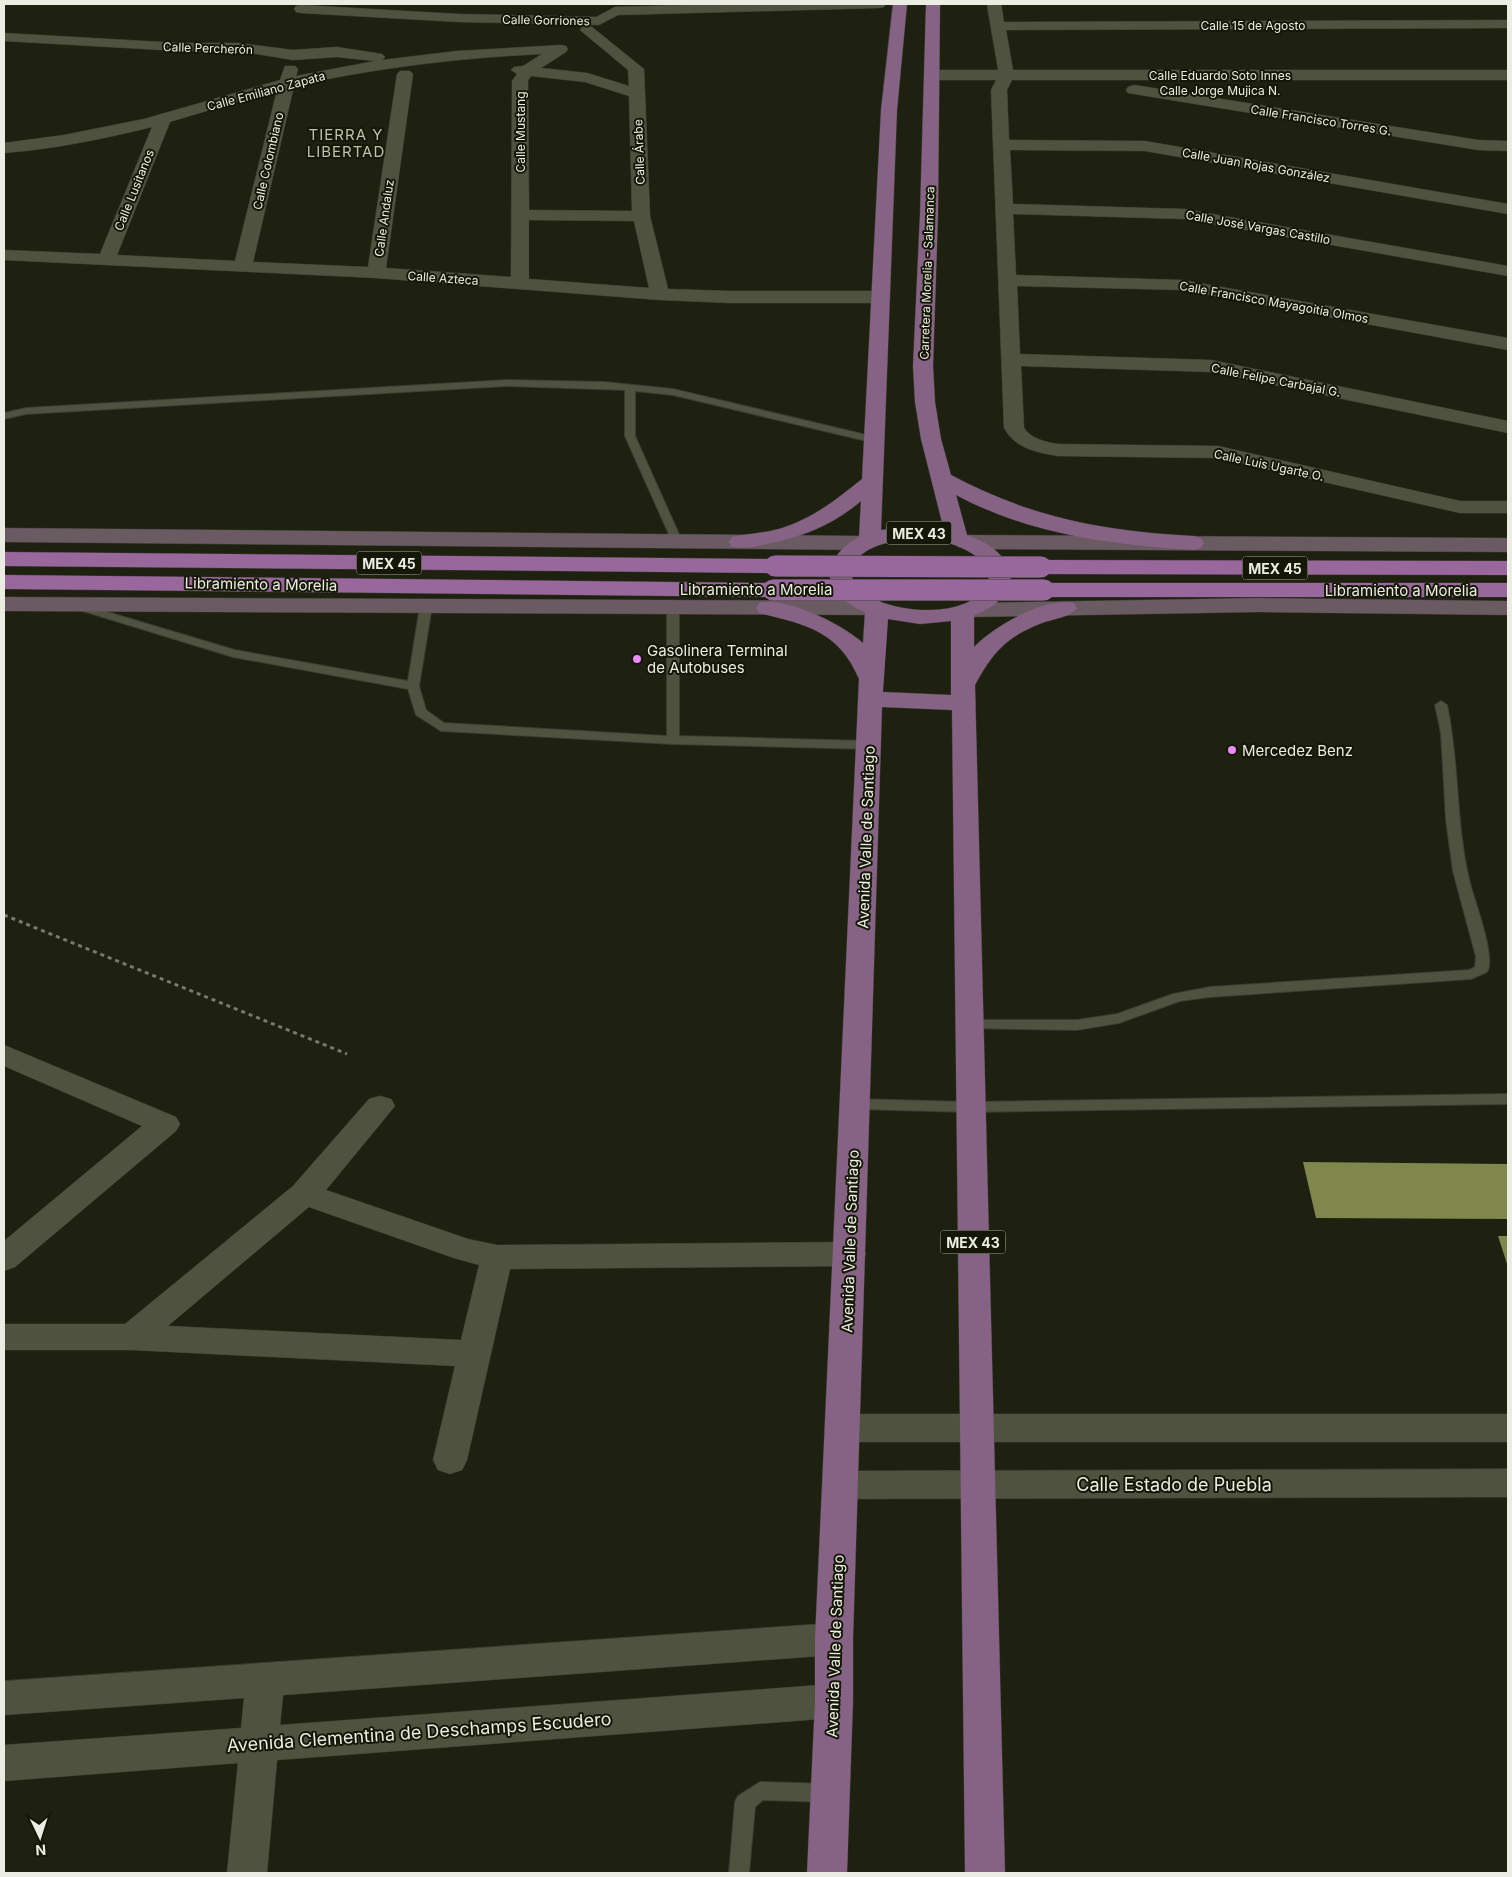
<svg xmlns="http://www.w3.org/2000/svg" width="1512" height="1877" viewBox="0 0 1512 1877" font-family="Inter,sans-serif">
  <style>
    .building { fill: #7f874d }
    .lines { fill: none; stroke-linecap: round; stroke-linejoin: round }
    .service-casing { stroke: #3a3c32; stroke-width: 2 }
    .minor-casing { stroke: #3a3c32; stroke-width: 1 }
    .tertiary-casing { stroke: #3a3c32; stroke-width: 1 }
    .secondary-casing { stroke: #3a3c32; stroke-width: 1 }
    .primary-casing { stroke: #3a3c32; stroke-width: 1 }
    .trunk-casing { stroke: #3a3c32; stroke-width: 1 }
    .path { stroke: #787a6c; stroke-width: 3; stroke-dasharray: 4 4; stroke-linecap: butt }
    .service { fill: #4f523f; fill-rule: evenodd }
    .minor { fill: #4f523f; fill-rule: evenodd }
    .tertiary { fill: #4f523f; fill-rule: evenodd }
    .secondary { fill: #6a5a62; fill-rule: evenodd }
    .primary { fill: #866285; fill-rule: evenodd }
    .trunk { fill: #98679c; fill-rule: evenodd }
    .trunk-bridge-casing { stroke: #3a3c32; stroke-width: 22; stroke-linecap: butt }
    .trunk-bridge { stroke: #98679c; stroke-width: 21 }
    .poi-dot { fill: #ec8cfb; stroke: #151707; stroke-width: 2 }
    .labels { text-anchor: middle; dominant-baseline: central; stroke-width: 4; stroke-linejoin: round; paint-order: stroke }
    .far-street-label { font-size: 12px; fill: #ebede2; stroke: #151707 }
    .shield { fill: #151707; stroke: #abada0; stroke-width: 1 }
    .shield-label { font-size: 14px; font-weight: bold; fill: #ebede2 }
    .far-quarter-label { font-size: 15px; letter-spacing: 1px; fill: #bdc1ac; stroke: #151707 }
    .street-label { font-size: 15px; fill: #ebede2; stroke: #151707 }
    .poi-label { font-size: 15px; fill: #ebede2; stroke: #151707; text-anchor: start }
    .near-street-label { font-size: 18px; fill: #ebede2; stroke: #151707 }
  </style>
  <rect width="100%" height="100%" fill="#1e2010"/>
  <g class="building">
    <polygon points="1303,1162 1508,1164 1508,1219 1316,1218"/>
    <polygon points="1498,1236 1508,1236 1508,1267"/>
  </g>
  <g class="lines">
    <defs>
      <g id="service">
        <polygon points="507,380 604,382 673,389 875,437 880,440 875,443 673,395 635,391 635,436 682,541 677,544 672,541 625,436 625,390 507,386 26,414 4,419 4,413 26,408"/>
        <polygon points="77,603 235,650 408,681 420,606 426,603 432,606 419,686 426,710 444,723 667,736 667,608 673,605 679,608 679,736 869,741 875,745 869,749 673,744 441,731 416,715 408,689 233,657 73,608 71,606"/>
        <path d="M1441 701 1447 705C1460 765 1455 827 1471 887 1476 905 1496 958 1487 972L1471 979 1210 997 1180 1001 1119 1023 1077 1030 964 1028 962 1025 964 1022 969 1020H1077L1117 1014 1173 994 1210 987 1469 970 1475 967 1476 957 1453 871 1446 820 1441 733 1435 705Z"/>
        <polygon points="1508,1094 1508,1104 970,1112 855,1109 850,1108 848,1104 850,1100 855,1099 970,1102"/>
        <polygon points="760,1782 830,1784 837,1787 840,1793 837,1799 830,1802 763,1800 755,1807 749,1873 729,1873 735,1802 738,1796"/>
      </g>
      <g id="minor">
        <polygon points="725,4 886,4 884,7 879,8 618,15 599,25 459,22 301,13 296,12 294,9 296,6 301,5 459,14 596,17 615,7"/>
        <path d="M987 4H1001L1004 22 1508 20V28L1006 30 1013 70H1508V80H1012L1007 90 1009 140 1145 141 1508 204V214L1145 151 1010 150 1013 204 1184 209 1508 266V276L1184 219 1013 214 1016 275 1182 280 1508 338V350L1182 290 1017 286 1020 354 1211 360 1508 421V433L1211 372 1021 366 1024 428C1031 439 1046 442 1058 444L1218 446 1460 501H1508V513H1460L1218 458 1058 456C1036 452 1016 449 1004 428L991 90 996 80H932L927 78 924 75 927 72 932 70H998Z"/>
        <path d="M587 26 592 27 644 69 650 216 668 289 731 291H881L888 293 890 297 888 301 881 303H731L660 300 376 278 4 260V250L100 254 152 127C103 139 54 149 4 153V143L64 135 144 119 280 80 285 66H295L298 69 296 76 375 61 337 57 293 60 238 51H179L4 41V33L179 43H238L293 50 337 47 382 54 385 57 382 60 457 51 561 45 566 46 568 49 566 52 541 68 587 73 629 86 628 70 580 30 582 27ZM542 54 523 66 514 67 511 70 517 74 512 81 511 277 386 268 413 74 410 71H400L397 74 368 267 253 262 294 86C376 68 458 58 542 54ZM531 76 585 82 629 96 632 211 529 210 528 81ZM277 90 235 261 117 255 170 122ZM529 220 634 221 649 288 529 279Z"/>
        <polygon points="1134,85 1478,140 1508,141 1508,151 1478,150 1128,93 1126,90 1128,87"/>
        <polygon points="4,1045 176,1117 180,1124 176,1131 15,1267 4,1271 4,1241 142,1126 4,1066"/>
        <path d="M380 1096 391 1099 395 1106 326 1190 468 1239 497 1245 850 1242 861 1246 866 1254 861 1262 850 1266 510 1269 467 1460 462 1470 450 1474 438 1470 433 1460 455 1366 132 1350H4V1324H125L293 1186 369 1099ZM309 1207 454 1258 479 1265 461 1340 168 1326Z"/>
        <polygon points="834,1623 847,1627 853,1639 847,1651 834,1655 283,1695 280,1725 834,1684 848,1689 853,1701 848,1713 834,1718 277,1760 267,1873 227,1873 238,1763 4,1781 4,1745 241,1728 244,1698 4,1715 4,1681"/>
      </g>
      <g id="tertiary">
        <polygon points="843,1414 1508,1414 1508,1442 843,1442 831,1438 826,1428 831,1418"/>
        <polygon points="1508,1469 1508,1497 841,1499 829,1495 823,1485 829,1475 841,1471"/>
      </g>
      <g id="secondary">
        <polygon points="4,528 864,536 872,538 875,543 872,548 864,550 4,542"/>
        <polygon points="966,535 1508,538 1508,552 966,549 958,547 955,542 958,537"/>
        <polygon points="4,597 873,601 881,603 884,608 881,613 873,615 4,611"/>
        <polygon points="1259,598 1508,601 1508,615 1259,612 969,617 961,615 958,610 961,605 969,603"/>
      </g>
      <path id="primary" d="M893 4H907L897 110 881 530 918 526 944 530 921 439 915 402 913 366 920 214 926 4H940L938 214 933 366 935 402 941 439 951 475C1032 518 1102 531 1193 536L1201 538 1204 543 1201 548 1193 550C1112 545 1029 534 956 495L967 535C987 542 1007 554 1011 576 1009 596 991 610 974 615V647C993 627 1046 596 1074 603L1077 608C1071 617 1053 619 1042 623 1006 637 993 652 975 685L1005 1873H965L952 710 882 707 853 1639V1701L847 1873H807L815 1701V1639L859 679C839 631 805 624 759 613L756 608 759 603C786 596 842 624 863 643L865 612C844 605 835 590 827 571 835 556 843 545 859 537L861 501C833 525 802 537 767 544 755 547 744 549 732 547L729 542 732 537C748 534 763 533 779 529 812 519 836 500 862 479L881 110ZM918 540C928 540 938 541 948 543 968 548 1004 568 982 592 957 620 883 613 858 588 854 584 852 576 849 571 862 544 891 540 918 540ZM888 619 920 624 951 621V695L883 692Z"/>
      <g id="trunk">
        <polygon points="4,552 775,559 783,561 786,566 783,571 775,573 4,566"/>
        <polygon points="1041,560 1508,561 1508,575 1041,574 1033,572 1030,567 1033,562"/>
        <polygon points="4,575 773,583 781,585 784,590 781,595 773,597 4,589"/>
        <polygon points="1044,583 1508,583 1508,597 1044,597 1036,595 1033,590 1036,585"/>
      </g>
    </defs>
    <use href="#service" class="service-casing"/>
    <use href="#minor" class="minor-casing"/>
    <use href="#tertiary" class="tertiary-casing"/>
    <use href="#secondary" class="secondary-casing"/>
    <use href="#primary" class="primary-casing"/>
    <use href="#trunk" class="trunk-casing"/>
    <polyline class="path" points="4,915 347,1054"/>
    <use href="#service" class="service"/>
    <use href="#minor" class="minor"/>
    <use href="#tertiary" class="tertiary"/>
    <use href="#secondary" class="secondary"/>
    <use href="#primary" class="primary"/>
    <use href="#trunk" class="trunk"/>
    <defs>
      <g id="trunk-bridge">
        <polyline points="775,566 1041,567"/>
        <polyline points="773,590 1044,590"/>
      </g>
    </defs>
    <use href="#trunk-bridge" class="trunk-bridge-casing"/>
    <use href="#trunk-bridge" class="trunk-bridge"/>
  </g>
  <g class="poi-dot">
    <circle cx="637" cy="659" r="5"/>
    <circle cx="1232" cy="750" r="5"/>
  </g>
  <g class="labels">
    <g class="far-street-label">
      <text transform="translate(546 20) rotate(1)">Calle Gorriones</text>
      <text x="1253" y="25">Calle 15 de Agosto</text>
      <text transform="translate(208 48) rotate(2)">Calle Percherón</text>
      <text x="1220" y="75">Calle Eduardo Soto Innes</text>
      <text x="1220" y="90">Calle Jorge Mujica N.</text>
      <text transform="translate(266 91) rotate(-15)">Calle Emiliano Zapata</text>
      <text transform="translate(1321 120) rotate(9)">Calle Francisco Torres G.</text>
      <text transform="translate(520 132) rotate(-90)">Calle Mustang</text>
      <text transform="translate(639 152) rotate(-92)">Calle Árabe</text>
      <text transform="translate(268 161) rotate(-77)">Calle Colombiano</text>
      <text transform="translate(1256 165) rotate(10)">Calle Juan Rojas González</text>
      <text transform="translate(134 190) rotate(-68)">Calle Lusitanos</text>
      <text transform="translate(384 218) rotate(-82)">Calle Andaluz</text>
      <text transform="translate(1258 227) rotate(10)">Calle José Vargas Castillo</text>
      <text transform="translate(927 273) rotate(-88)">Carretera Morelia - Salamanca</text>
      <text transform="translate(443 278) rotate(4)">Calle Azteca</text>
      <text transform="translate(1274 302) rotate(10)">Calle Francisco Mayagoitia Olmos</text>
      <text transform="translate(1276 380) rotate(11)">Calle Felipe Carbajal G.</text>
      <text transform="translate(1269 465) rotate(12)">Calle Luis Ugarte O.</text>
    </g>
    <g class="shield">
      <rect x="886.5" y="521.5" width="65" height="23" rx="4"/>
      <rect x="356.5" y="551.5" width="65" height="23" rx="4"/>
      <rect x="1242.5" y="556.5" width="65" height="23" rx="4"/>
      <rect x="940.5" y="1230.5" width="65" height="23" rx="4"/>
    </g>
    <g class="shield-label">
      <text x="919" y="533">MEX 43</text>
      <text x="389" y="563">MEX 45</text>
      <text x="1275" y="568">MEX 45</text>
      <text x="973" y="1242">MEX 43</text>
    </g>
    <g class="far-quarter-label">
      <text x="346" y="134">TIERRA Y<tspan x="346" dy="17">LIBERTAD</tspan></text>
    </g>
    <g class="street-label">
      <text transform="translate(261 584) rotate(1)">Libramiento a Morelia</text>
      <text x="756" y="589">Libramiento a Morelia</text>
      <text x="1401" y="590">Libramiento a Morelia</text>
      <text transform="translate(866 837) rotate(-88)">Avenida Valle de Santiago</text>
      <text transform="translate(850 1241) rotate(-88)">Avenida Valle de Santiago</text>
      <text transform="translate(835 1646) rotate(-88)">Avenida Valle de Santiago</text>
    </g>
    <g class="poi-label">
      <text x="647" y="650">Gasolinera Terminal<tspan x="647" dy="17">de Autobuses</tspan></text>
      <text x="1242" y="750">Mercedez Benz</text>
    </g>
    <g class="near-street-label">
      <text x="1174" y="1484">Calle Estado de Puebla</text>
      <text transform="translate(419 1732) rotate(-4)">Avenida Clementina de Deschamps Escudero</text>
    </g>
  </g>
  <rect width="1512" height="1877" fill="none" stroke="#ebede2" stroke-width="10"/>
  <g transform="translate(40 1837) rotate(176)" stroke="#151707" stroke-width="4" paint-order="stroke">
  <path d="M0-4L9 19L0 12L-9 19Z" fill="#ebede2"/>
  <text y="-8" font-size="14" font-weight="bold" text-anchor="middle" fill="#ebede2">N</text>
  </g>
</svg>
